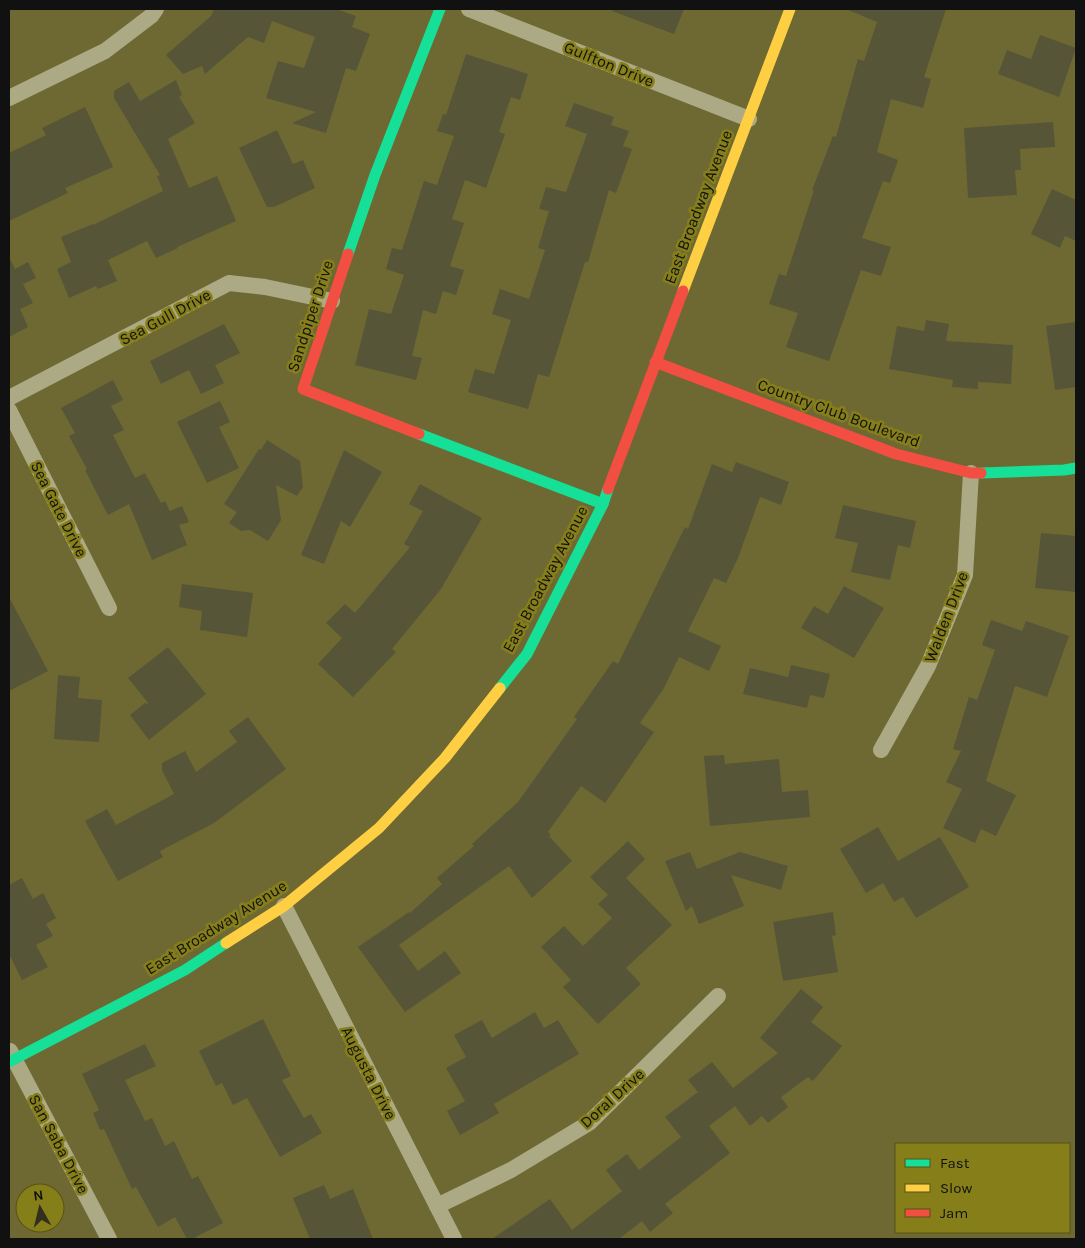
<svg xmlns="http://www.w3.org/2000/svg" width="1085" height="1248" viewBox="0 0 1085 1248" font-family="Karla,sans-serif">
  <style>
    .building { fill: #575537 }
    .lines { fill: none; stroke-linecap: round; stroke-linejoin: round }
    .street { stroke: #aca985; stroke-width: 16 }
    .fast { stroke: #16e098; stroke-width: 11 }
    .slow { stroke: #ffcf43; stroke-width: 11 }
    .jam { stroke: #f24e42; stroke-width: 11 }
    .labels { text-anchor: middle; dominant-baseline: central; stroke-width: 5; stroke-linejoin: round; paint-order: stroke }
    .street-label { font-size: 16px; fill: #111; stroke: #867f19 }
  </style>
  <rect width="100%" height="100%" fill="#6e6932"/>
  <g class="building">
    <polygon points="214,9 336,9 356,16 352,27 370,34 356,71 346,68 326,133 292,123 316,112 266,98 278,61 304,68 315,37 272,21 264,43 248,37 205,74 202,66 183,74 166,55 211,16"/>
    <polygon points="613,9 684,9 674,34 612,11"/>
    <polygon points="846,9 946,9 924,77 931,79 923,108 891,99 877,152 898,160 890,183 883,181 862,238 891,247 881,276 861,270 829,361 786,347 798,313 769,304 779,274 786,276 814,190 812,190 833,136 836,137 858,59 864,61 877,22"/>
    <polygon points="1040,35 1076,48 1059,97 998,74 1007,50 1031,59"/>
    <polygon points="466,54 528,74 520,100 511,97 499,132 505,134 486,188 465,180 452,219 464,223 450,266 464,270 456,295 443,291 436,314 423,310 412,356 422,358 416,380 355,365 369,309 391,314 404,275 386,269 392,248 402,250 424,181 437,185 454,136 437,131 443,114 446,115"/>
    <polygon points="176,80 182,95 179,97 195,123 168,139 189,188 217,176 236,221 177,247 178,248 156,258 147,241 108,260 117,281 98,289 96,286 69,298 57,269 71,262 61,237 93,224 93,225 163,191 157,176 160,175 114,98 114,91 129,82 140,101"/>
    <polygon points="574,103 614,117 611,125 629,131 623,146 632,149 616,193 609,190 588,262 585,262 549,377 538,374 528,409 468,392 475,369 494,374 511,320 492,314 500,289 529,299 545,250 538,248 549,211 539,209 546,187 566,192 587,134 565,126"/>
    <polygon points="85,107 113,167 65,188 68,193 9,221 9,153 46,135 42,128"/>
    <polygon points="1053,122 1055,147 1020,149 1021,170 1015,170 1017,195 968,198 964,128"/>
    <polygon points="277,130 293,164 303,160 315,188 274,207 267,207 239,148"/>
    <polygon points="1052,189 1076,200 1076,241 1065,236 1060,248 1031,234"/>
    <polygon points="9,257 15,269 28,262 36,278 23,284 33,303 20,309 28,327 9,337"/>
    <polygon points="926,320 949,324 946,341 1013,345 1011,384 978,382 978,389 952,387 953,380 889,369 897,326 924,331"/>
    <polygon points="1076,322 1076,387 1055,390 1046,326"/>
    <polygon points="224,324 240,353 215,365 224,383 201,394 189,370 161,384 150,361"/>
    <polygon points="113,380 123,400 111,406 124,430 113,435 135,478 145,473 161,503 165,501 170,511 182,506 189,522 179,525 187,545 152,560 129,504 108,515 85,470 87,469 69,436 75,433 61,408"/>
    <polygon points="220,401 230,422 219,427 239,468 207,483 177,422"/>
    <polygon points="267,440 300,461 303,487 297,496 276,485 281,520 268,541 250,530 241,531 229,523 237,512 224,504 259,449 261,450"/>
    <polygon points="344,450 382,472 350,527 341,521 324,564 301,555"/>
    <polygon points="736,462 789,482 781,505 760,497 738,558 726,583 714,578 688,631 721,646 709,671 679,657 664,688 640,723 654,732 605,803 581,786 548,832 551,835 549,836 572,861 532,898 509,866 399,945 418,971 445,951 461,973 405,1012 358,947 409,912 410,913 442,884 437,878 474,846 472,844 518,802 577,719 574,717 613,661 618,664 685,527 688,529 712,464 732,472"/>
    <polygon points="420,484 482,518 441,589 392,649 396,652 353,697 318,664 342,638 326,623 345,604 355,613 410,547 404,544 423,511 409,504"/>
    <polygon points="843,505 916,521 910,548 898,545 890,580 851,572 858,543 835,538"/>
    <polygon points="1041,533 1076,536 1076,592 1035,588"/>
    <polygon points="182,584 253,593 247,637 200,630 202,611 179,607"/>
    <polygon points="844,586 884,608 854,658 801,628 814,606 828,614"/>
    <polygon points="9,597 48,671 9,691"/>
    <polygon points="991,620 1022,631 1026,621 1069,636 1047,697 1015,686 986,781 1016,795 996,836 981,829 975,843 943,828 962,789 946,782 961,751 953,749 969,697 977,700 995,650 982,645"/>
    <polygon points="168,647 206,694 149,740 130,715 145,703 149,704 128,678"/>
    <polygon points="791,665 830,674 824,698 810,695 807,708 743,694 750,668 788,677"/>
    <polygon points="58,675 80,677 78,698 102,700 99,742 54,739"/>
    <polygon points="248,717 286,769 214,823 160,851 163,857 118,881 85,821 107,809 116,825 174,794 162,770 162,763 185,751 196,772 237,742 229,731"/>
    <polygon points="724,755 725,764 779,759 782,792 808,790 810,817 710,826 704,756"/>
    <polygon points="878,827 898,861 940,837 969,887 916,918 903,897 894,902 883,883 866,893 840,849"/>
    <polygon points="628,841 645,859 626,878 672,925 626,968 641,984 598,1024 563,987 571,980 541,947 564,926 583,946 612,918 598,904 608,895 590,877"/>
    <polygon points="690,852 697,869 740,852 788,866 781,890 731,875 744,906 699,924 692,906 686,911 665,861"/>
    <polygon points="22,878 33,899 43,893 56,918 46,924 53,936 36,945 48,967 22,980 9,954 9,885"/>
    <polygon points="833,912 836,935 832,936 838,972 783,981 773,922"/>
    <polygon points="801,989 823,1007 811,1022 842,1046 813,1081 808,1077 781,1097 788,1107 768,1123 762,1116 750,1126 735,1106 709,1126 730,1153 665,1204 673,1213 650,1232 642,1221 619,1239 492,1239 550,1199 572,1230 622,1191 606,1170 627,1154 639,1170 681,1137 665,1117 698,1092 688,1080 712,1062 733,1088 778,1053 760,1038"/>
    <polygon points="535,1012 544,1028 558,1020 579,1054 494,1104 499,1113 460,1135 447,1111 465,1101 446,1068 466,1057 454,1035 482,1020 492,1038"/>
    <polygon points="263,1019 291,1076 282,1080 304,1118 311,1114 322,1133 280,1157 247,1098 233,1105 222,1083 216,1086 199,1051"/>
    <polygon points="145,1044 156,1066 125,1080 145,1121 152,1118 165,1146 174,1141 192,1179 198,1176 223,1223 192,1239 187,1239 175,1217 158,1227 136,1187 132,1189 104,1129 100,1130 93,1113 99,1110 82,1074"/>
    <polygon points="324,1185 330,1199 353,1189 373,1239 310,1239 293,1198"/>
  </g>
  <g class="lines">
    <g class="street">
      <polyline points="469,9 749,119"/>
      <polyline points="9,98 105,51 151,16 156,9"/>
      <polyline points="9,398 229,283 265,287 332,301"/>
      <polyline points="9,410 109,608"/>
      <polyline points="881,750 928,666 965,575 971,473"/>
      <polyline points="284,906 454,1239"/>
      <polyline points="10,1051 109,1239"/>
      <polyline points="437,1206 511,1170 589,1123 718,996"/>
    </g>
    <g class="fast">
      <polyline points="348,254 375,175 440,9"/>
      <polyline points="419,434 603,504"/>
      <polyline points="981,473 1064,470 1076,468"/>
      <polyline points="500,688 527,654 603,504 608,489"/>
      <polyline points="9,1062 185,970 226,943"/>
    </g>
    <g class="slow">
      <polyline points="683,291 790,9"/>
      <polyline points="226,943 284,906 379,828 445,758 500,688"/>
    </g>
    <g class="jam">
      <polyline points="348,254 303,389 419,434"/>
      <polyline points="655,362 896,454 971,473 981,473"/>
      <polyline points="608,489 683,291"/>
    </g>
  </g>
  <g class="labels">
    <g class="street-label">
      <text transform="translate(609 64) rotate(22)">Gulfton Drive</text>
      <text transform="translate(698 207) rotate(-69)">East Broadway Avenue</text>
      <text transform="translate(310 316) rotate(-72)">Sandpiper Drive</text>
      <text transform="translate(165 317) rotate(-28)">Sea Gull Drive</text>
      <text transform="translate(839 413) rotate(20)">Country Club Boulevard</text>
      <text transform="translate(59 509) rotate(63)">Sea Gate Drive</text>
      <text transform="translate(545 579) rotate(-62)">East Broadway Avenue</text>
      <text transform="translate(946 617) rotate(-69)">Walden Drive</text>
      <text transform="translate(216 927) rotate(-32)">East Broadway Avenue</text>
      <text transform="translate(369 1073) rotate(63)">Augusta Drive</text>
      <text transform="translate(612 1098) rotate(-42)">Doral Drive</text>
      <text transform="translate(59 1144) rotate(62)">San Saba Drive</text>
    </g>
  </g>
  <rect width="1085" height="1248" fill="none" stroke="#111111" stroke-width="20"/>
  <rect x="895" y="1143" width="175" height="90" fill="#867f19" stroke="#575316"/>
  <rect x="905" y="1159" width="25" height="8" fill="#16e098" stroke="#575316"/>
  <text x="940" y="1168" font-size="15" fill="#111111">Fast</text>
  <rect x="905" y="1184" width="25" height="8" fill="#ffcf43" stroke="#575316"/>
  <text x="940" y="1193" font-size="15" fill="#111111">Slow</text>
  <rect x="905" y="1209" width="25" height="8" fill="#f24e42" stroke="#575316"/>
  <text x="940" y="1218" font-size="15" fill="#111111">Jam</text>
  <g transform="translate(40 1208) rotate(352)"><circle r="24" fill="#867f19" stroke="#575316"/>
  <path d="M0-4L9 19L0 12L-9 19Z" fill="#32301d"/>
  <text y="-8" font-size="14" font-weight="bold" text-anchor="middle" fill="#111111">N</text>
  </g>
</svg>
